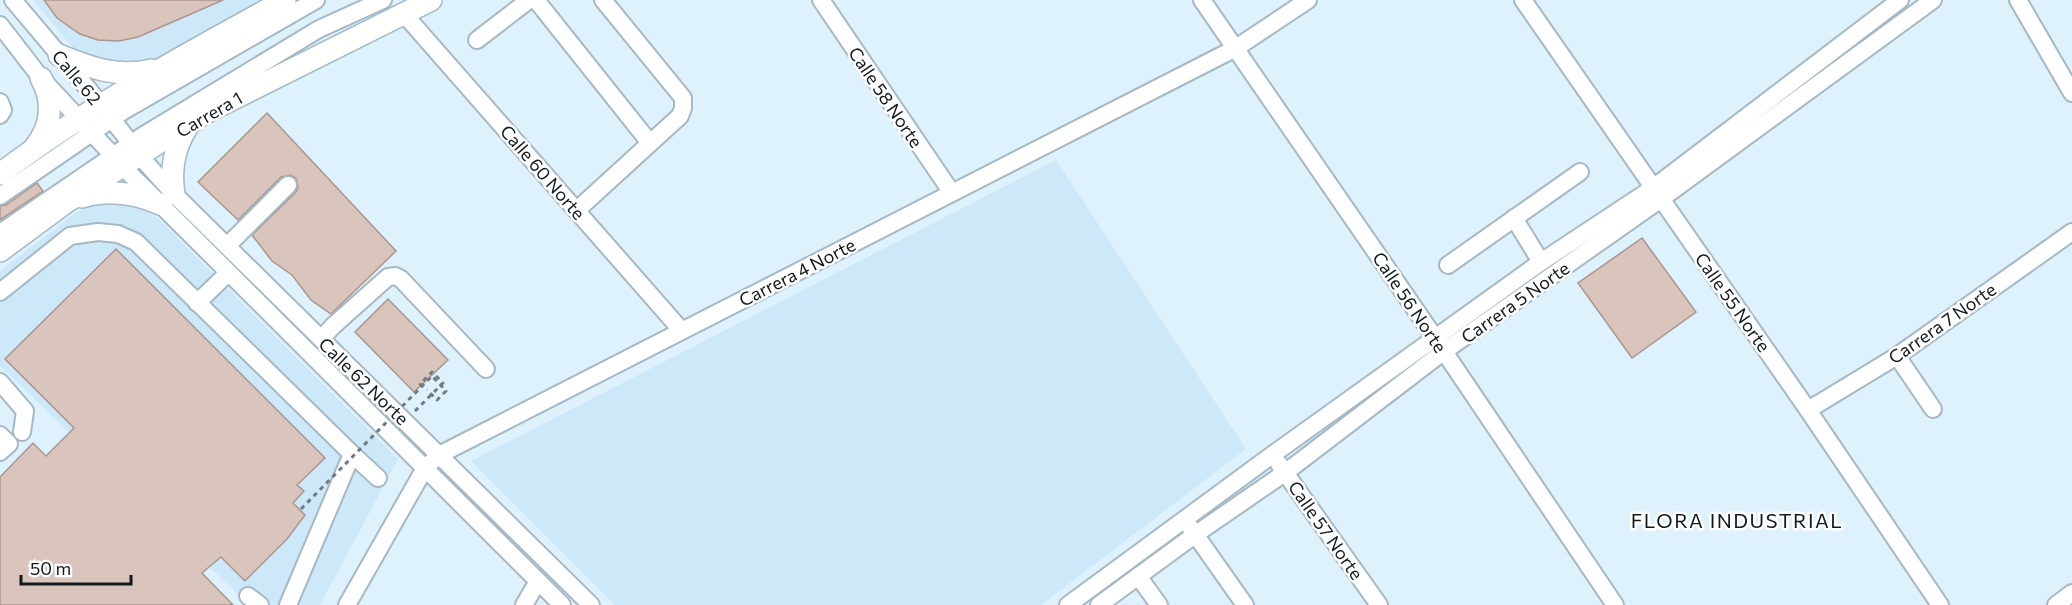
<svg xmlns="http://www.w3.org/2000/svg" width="2072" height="605" viewBox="0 0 2072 605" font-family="Commissioner,sans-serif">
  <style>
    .built { fill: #cde8f9 }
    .building { fill: #dac5bd; stroke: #aa968e; stroke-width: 1.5 }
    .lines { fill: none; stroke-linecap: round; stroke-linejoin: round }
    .minor-casing { stroke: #a5b8c4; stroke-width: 20 }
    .major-casing { stroke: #a5b8c4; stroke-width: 24 }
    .path { stroke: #6f7c84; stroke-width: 3; stroke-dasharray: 4.5 4.5; stroke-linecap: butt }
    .minor { stroke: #fff; stroke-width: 16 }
    .major { stroke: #fff; stroke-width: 21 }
    .path-bridge { stroke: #6f7c84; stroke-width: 3; stroke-dasharray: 4.5 4.5; stroke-linecap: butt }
    .labels { text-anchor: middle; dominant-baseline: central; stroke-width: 5; stroke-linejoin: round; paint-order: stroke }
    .street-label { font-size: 18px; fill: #12191d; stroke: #fff }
    .neighbourhood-label { font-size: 20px; letter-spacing: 1.5px; fill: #12191d; stroke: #fff }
  </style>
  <rect width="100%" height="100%" fill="#def2fe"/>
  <g class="built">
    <polygon points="33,0 262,0 156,58 144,62 120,65 83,54 72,47"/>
    <polygon points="1056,160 1246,449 1041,605 615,605 471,461"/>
    <polygon points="111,203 136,206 159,219 398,459 320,605 249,605 0,366 0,271 75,213 92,206"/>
  </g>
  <g class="building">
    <polygon points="44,0 223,0 138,37 119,41 98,40 80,34 57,18"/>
    <polygon points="267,113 396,251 331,314 311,300 292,275 272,261 252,235 296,192 298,187 296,178 290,175 281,177 238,220 198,182"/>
    <polygon points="37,183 43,191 0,220 0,206 6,205"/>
    <polygon points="1642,238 1696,312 1632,358 1578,283"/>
    <polygon points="116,249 325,458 297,485 304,491 293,503 305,515 287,539 245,581 221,557 202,573 233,605 0,605 0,477 33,443 46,456 74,428 5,359"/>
    <polygon points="388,299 448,360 414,392 355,332"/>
  </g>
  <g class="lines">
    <defs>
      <g id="minor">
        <polyline points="13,0 89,90 147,164 174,194 591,605"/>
        <polyline points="536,0 650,143"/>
        <polyline points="821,0 952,193"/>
        <polyline points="1202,0 1435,338 1615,605"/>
        <polyline points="1523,0 1808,410 1940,605"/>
        <polyline points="2018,0 2072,93"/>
        <polyline points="404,14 682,331"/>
        <polyline points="0,25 41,78 130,174 562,605"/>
        <polyline points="477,40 529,0"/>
        <polyline points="0,102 3,110 0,115"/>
        <polyline points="0,196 125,110 316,0"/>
        <polyline points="577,210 680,116 683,108 683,98 603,0"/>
        <polyline points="1514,218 1541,262"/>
        <polyline points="0,233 142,136 319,29 383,0"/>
        <polyline points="227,246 288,185"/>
        <polyline points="1448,265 1580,172"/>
        <polyline points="0,292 70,236 98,232 118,234 136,242 352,454 288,605"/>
        <polyline points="197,303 228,273"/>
        <polyline points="321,339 333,326 388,277 395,276 401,279 486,369"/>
        <polyline points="1897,356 1933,409"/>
        <polyline points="0,382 25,411 22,432"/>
        <polyline points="1808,410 1897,356 2072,232"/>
        <polyline points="0,435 9,444 0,452"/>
        <polyline points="352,454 378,478"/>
        <polyline points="1279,464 1379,605"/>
        <polyline points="1190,527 1245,605"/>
        <polyline points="1138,576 1159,605"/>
        <polyline points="248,596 260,605"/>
        <polyline points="347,605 425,468 439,455 1236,48 1308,0"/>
        <polyline points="524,605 538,581"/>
        <polyline points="1068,605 1272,455 1541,262 1653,188 1900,0"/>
        <polyline points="1099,605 1196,534 1286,472 1443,352 1661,199 1933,0"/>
        <polyline points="2056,605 2072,593"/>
      </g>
      <g id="major">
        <path d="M59 55C92 68 116 78 152 70"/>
        <path d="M35 147C52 126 54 101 41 78"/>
        <path d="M0 174C89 106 187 54 285 0"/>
        <path d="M174 194C170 169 174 147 188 126"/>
        <path d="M82 197C109 189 135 193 160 204"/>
        <polyline points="0,251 65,203 205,113 431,0"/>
      </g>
    </defs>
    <use href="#minor" class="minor-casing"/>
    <use href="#major" class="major-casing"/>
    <polyline class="path" points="415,411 443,383 432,372 420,384 427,390"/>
    <use href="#minor" class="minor"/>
    <use href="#major" class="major"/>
    <polyline class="path-bridge" points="301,509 432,376 446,391 437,400 427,390"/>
  </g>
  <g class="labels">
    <g class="street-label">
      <text transform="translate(77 77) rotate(50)">Calle 62</text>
      <text transform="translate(886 97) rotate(56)">Calle 58 Norte</text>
      <text transform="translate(209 114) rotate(-30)">Carrera 1</text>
      <text transform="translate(543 172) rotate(49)">Calle 60 Norte</text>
      <text transform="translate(797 272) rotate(-27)">Carrera 4 Norte</text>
      <text transform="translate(1410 302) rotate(56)">Calle 56 Norte</text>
      <text transform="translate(1515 302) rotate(-35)">Carrera 5 Norte</text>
      <text transform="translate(1733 302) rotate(55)">Calle 55 Norte</text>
      <text transform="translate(1942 323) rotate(-35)">Carrera 7 Norte</text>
      <text transform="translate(364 381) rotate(44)">Calle 62 Norte</text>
      <text transform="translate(1326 530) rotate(55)">Calle 57 Norte</text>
    </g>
    <g class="neighbourhood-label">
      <text x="1737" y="520">FLORA INDUSTRIAL</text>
    </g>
  </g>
  <path d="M21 575v9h110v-9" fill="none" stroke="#12191d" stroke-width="3"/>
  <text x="30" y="575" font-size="18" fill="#12191d" stroke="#ffffff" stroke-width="4.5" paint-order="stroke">50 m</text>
</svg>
